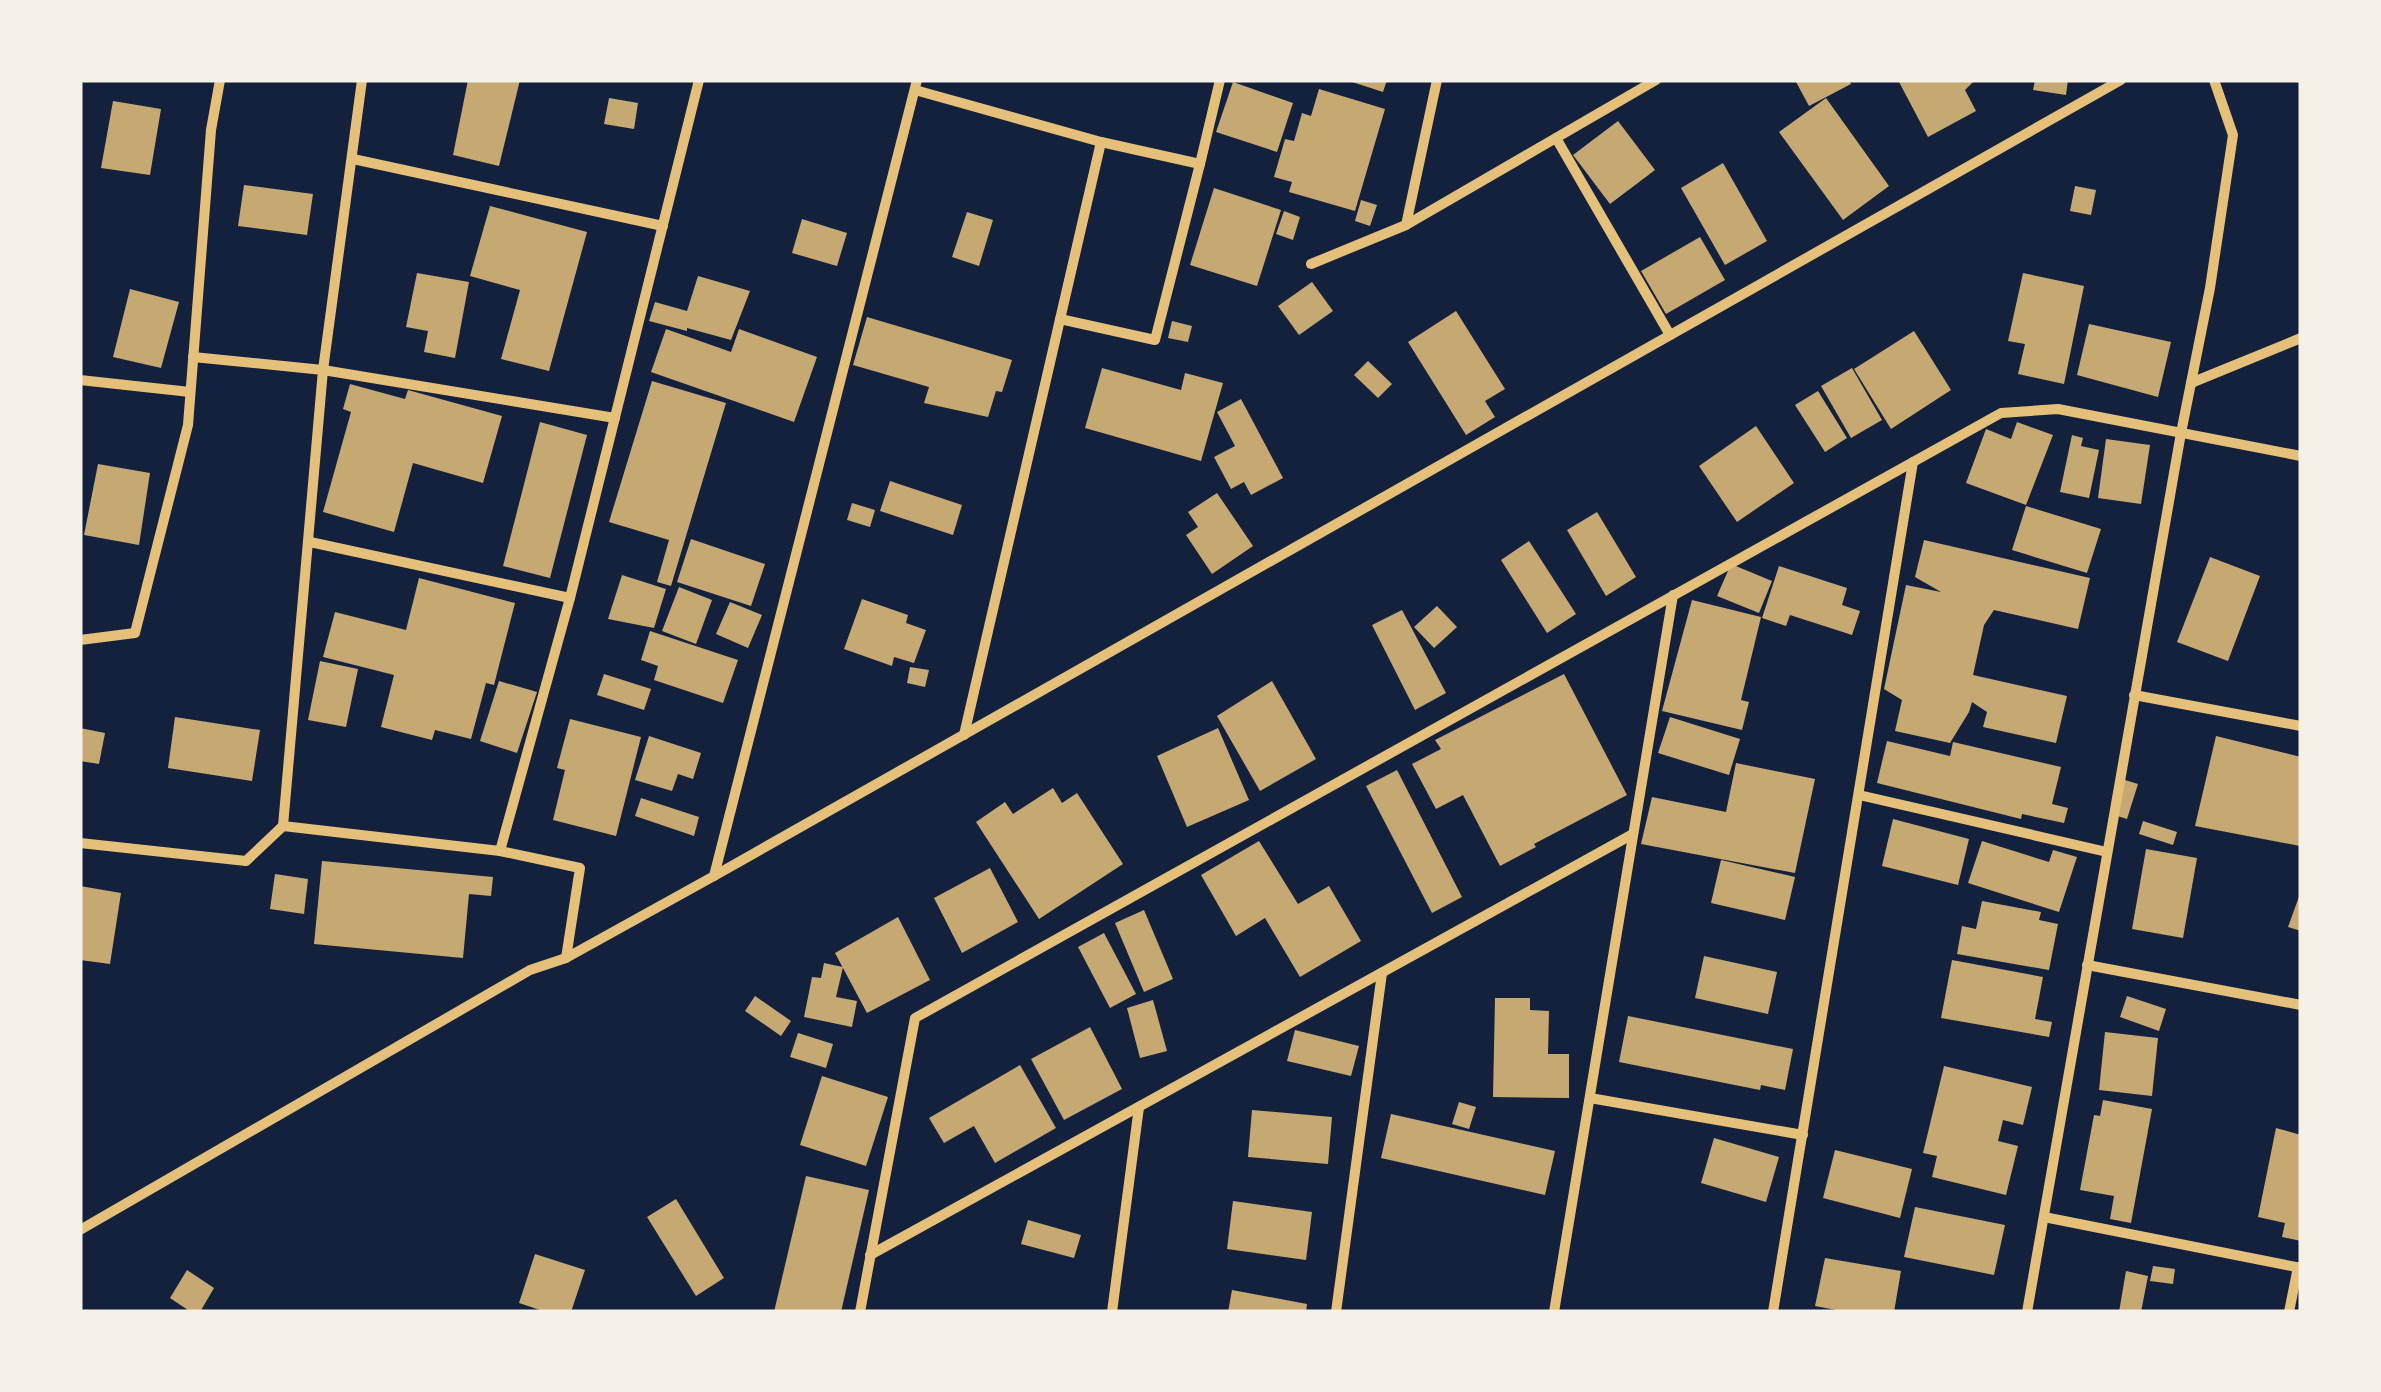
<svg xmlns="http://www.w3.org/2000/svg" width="2381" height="1392" viewBox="0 0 2381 1392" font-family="'Work Sans',sans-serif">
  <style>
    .building { fill: #c6a872 }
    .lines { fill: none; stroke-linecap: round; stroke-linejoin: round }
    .minor { stroke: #e5c07b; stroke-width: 10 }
  </style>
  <rect width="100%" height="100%" fill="#14213d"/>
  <g class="building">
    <polygon points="468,80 520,80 499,166 453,155"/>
    <polygon points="1346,80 1387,80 1383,92"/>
    <polygon points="1795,80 1849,80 1851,84 1809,106"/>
    <polygon points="1898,80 1975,80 1965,90 1976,111 1928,137"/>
    <polygon points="2035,80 2068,80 2066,95 2033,90"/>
    <polygon points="1233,82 1293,103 1277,152 1216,132"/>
    <polygon points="1319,89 1385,109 1355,211 1289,192 1292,182 1274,177 1285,139 1294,141 1302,113 1311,116"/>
    <polygon points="609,98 638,103 634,129 604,124"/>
    <polygon points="1826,98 1889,186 1843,220 1779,132"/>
    <polygon points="113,101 161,109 150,175 101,168"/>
    <polygon points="1618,121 1655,170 1610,204 1573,155"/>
    <polygon points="1723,163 1767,241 1725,265 1681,188"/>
    <polygon points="244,185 313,194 307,235 238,226"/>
    <polygon points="2075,186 2096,190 2091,215 2070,211"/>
    <polygon points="1214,188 1281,210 1257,286 1190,265"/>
    <polygon points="1361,200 1377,205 1370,226 1355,221"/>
    <polygon points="490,206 587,232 549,371 501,359 520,290 470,276"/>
    <polygon points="1284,211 1300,217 1293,240 1276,234"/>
    <polygon points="967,212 993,220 979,266 952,257"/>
    <polygon points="802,219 847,233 837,266 792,253"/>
    <polygon points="1700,237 1725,280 1666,314 1641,271"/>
    <polygon points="417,273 469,282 455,358 424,352 428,331 406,327"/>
    <polygon points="2023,273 2084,286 2064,384 2018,374 2025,344 2008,341"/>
    <polygon points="698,276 750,291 731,340 687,328 687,331 649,321 655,302 687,311"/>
    <polygon points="1312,282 1333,311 1299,335 1278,306"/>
    <polygon points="130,289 179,302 161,368 113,357"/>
    <polygon points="1456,311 1505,389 1485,401 1495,417 1466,435 1408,342"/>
    <polygon points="867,317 1012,360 1002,392 996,391 988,417 924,403 929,387 853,365"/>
    <polygon points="1172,321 1192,326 1188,342 1168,338"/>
    <polygon points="2089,324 2171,342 2158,397 2077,375"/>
    <polygon points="666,329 731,352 739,329 817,357 794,422 651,372"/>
    <polygon points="1914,331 1951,390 1891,429 1854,369"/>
    <polygon points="1368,361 1392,384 1378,398 1354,375"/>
    <polygon points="1102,368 1181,390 1185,373 1223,383 1201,461 1085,428"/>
    <polygon points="1852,368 1882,420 1851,438 1821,386"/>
    <polygon points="652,381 726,403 671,586 657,582 669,540 609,522"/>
    <polygon points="350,384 405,399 408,390 502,416 483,483 413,463 394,532 323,512 351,412 343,409"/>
    <polygon points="1818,391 1847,438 1825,452 1795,405"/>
    <polygon points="1241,399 1283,478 1251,495 1244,482 1231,489 1214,457 1235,446 1217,412"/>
    <polygon points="540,422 587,435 550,578 503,566"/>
    <polygon points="2017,422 2053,435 2026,505 1966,483 1986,429 2011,439"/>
    <polygon points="1756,426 1794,483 1737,522 1699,466"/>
    <polygon points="2072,435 2083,438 2081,446 2099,450 2089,498 2060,492"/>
    <polygon points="2106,439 2150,445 2141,504 2098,498"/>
    <polygon points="98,464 150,473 139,545 84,535"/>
    <polygon points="890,481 962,505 953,535 880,511"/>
    <polygon points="1217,493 1253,546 1212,574 1186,535 1198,527 1188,512"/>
    <polygon points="852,503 875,510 870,527 847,520"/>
    <polygon points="2026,506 2101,529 2087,573 2012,550"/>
    <polygon points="1597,512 1636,577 1606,596 1567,530"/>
    <polygon points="691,539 765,564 751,606 677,582"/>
    <polygon points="1924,540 2090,578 2078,629 1994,610 1984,625 1973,675 2067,696 2056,743 1983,727 1987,712 1972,702 1969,712 1950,743 1895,731 1902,700 1884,689 1906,585 1941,592 1915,577"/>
    <polygon points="1529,541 1576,614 1547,633 1501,560"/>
    <polygon points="2210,557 2260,576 2228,661 2177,642"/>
    <polygon points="1731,564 1772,581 1759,613 1717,596"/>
    <polygon points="1779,566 1847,588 1842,605 1860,611 1852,635 1790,615 1786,626 1762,618"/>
    <polygon points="622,575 666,589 654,628 608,619"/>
    <polygon points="419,578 515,603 494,685 486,683 471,739 435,730 432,740 381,727 394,675 323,657 335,612 406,630"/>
    <polygon points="679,587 712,600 696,644 662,631"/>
    <polygon points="862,599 908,615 906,623 926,630 914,663 894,657 892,666 844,649"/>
    <polygon points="1692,600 1761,617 1741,700 1749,702 1742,730 1662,711"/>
    <polygon points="730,602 762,615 748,648 716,634"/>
    <polygon points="1437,606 1457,627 1434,648 1414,627"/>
    <polygon points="1402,610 1446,693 1415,710 1372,625"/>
    <polygon points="650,631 738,660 723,703 654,680 658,666 641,660"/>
    <polygon points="320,661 358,669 346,727 308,720"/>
    <polygon points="910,667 929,670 925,687 907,683"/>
    <polygon points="604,674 651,689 644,710 597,695"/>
    <polygon points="1564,674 1627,795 1534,844 1536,847 1500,866 1463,795 1436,809 1412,764 1441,749 1435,740"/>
    <polygon points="499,681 537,692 517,753 480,741"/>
    <polygon points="1272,681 1316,759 1260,791 1217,716"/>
    <polygon points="175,717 260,730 252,781 168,768"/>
    <polygon points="1670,717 1740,739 1729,775 1658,753"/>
    <polygon points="570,719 641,737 616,836 553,820 565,770 557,768"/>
    <polygon points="80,728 105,733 99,764 80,761"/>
    <polygon points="1218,728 1249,800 1187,827 1157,756"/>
    <polygon points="649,736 701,753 693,779 678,774 672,791 635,780"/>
    <polygon points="2216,736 2301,757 2300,846 2195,826"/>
    <polygon points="1887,741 1950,756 1953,742 2061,767 2052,804 2068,808 2064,823 2022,814 2021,819 1877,783"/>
    <polygon points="1736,763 1815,779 1795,873 1641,844 1652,797 1726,812"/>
    <polygon points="1397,770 1462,897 1432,913 1366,786"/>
    <polygon points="2125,780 2138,784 2127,819 2114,815"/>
    <polygon points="1053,788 1062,803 1077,793 1123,864 1039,919 976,822 1005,802 1013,814"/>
    <polygon points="641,798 699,817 694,836 635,816"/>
    <polygon points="1893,819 1969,839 1958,885 1882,866"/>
    <polygon points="2143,821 2177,832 2173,845 2139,834"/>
    <polygon points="1259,841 1298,904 1329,886 1361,941 1300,977 1265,918 1236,936 1201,875"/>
    <polygon points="1982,841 2049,862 2053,850 2077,857 2059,912 1968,883"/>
    <polygon points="2146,849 2197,858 2183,938 2132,929"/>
    <polygon points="1721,860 1795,877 1785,920 1711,903"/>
    <polygon points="322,861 493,877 491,896 469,894 463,958 314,944"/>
    <polygon points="990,868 1018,922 962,953 934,898"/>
    <polygon points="275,874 308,879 304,914 270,909"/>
    <polygon points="80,886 121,893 110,964 80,960"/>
    <polygon points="2301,891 2301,931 2288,927"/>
    <polygon points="1982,901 2041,912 2039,920 2058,924 2049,970 1957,954 1962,926 1976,929"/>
    <polygon points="1144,910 1173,979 1144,992 1115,923"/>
    <polygon points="898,917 930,980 867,1013 835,953"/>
    <polygon points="1104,933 1136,994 1110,1008 1078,947"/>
    <polygon points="1704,956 1777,972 1768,1014 1695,998"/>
    <polygon points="1952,960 2043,977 2035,1019 2052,1022 2049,1037 1941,1018"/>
    <polygon points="824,963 843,967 836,997 857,1001 852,1027 804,1017 812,977 821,978"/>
    <polygon points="755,996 791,1021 781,1036 745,1011"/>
    <polygon points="2127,996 2166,1009 2159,1031 2120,1017"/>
    <polygon points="1495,998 1530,998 1530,1010 1549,1011 1548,1054 1569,1054 1569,1098 1493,1097"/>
    <polygon points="1153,1000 1167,1051 1140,1058 1127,1008"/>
    <polygon points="1628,1016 1793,1049 1785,1090 1761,1085 1760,1090 1619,1062"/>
    <polygon points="1090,1027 1122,1089 1064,1120 1031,1059"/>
    <polygon points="1295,1030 1359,1046 1351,1076 1287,1061"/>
    <polygon points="2105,1032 2158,1038 2152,1096 2099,1090"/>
    <polygon points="798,1033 833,1044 826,1068 790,1057"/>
    <polygon points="1020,1065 1056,1128 995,1163 974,1126 944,1143 929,1118"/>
    <polygon points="1944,1066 2032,1087 2023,1125 2003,1120 1998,1141 2018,1146 2006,1195 1932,1177 1937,1156 1923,1153"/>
    <polygon points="822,1076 888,1097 866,1166 800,1145"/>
    <polygon points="2103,1100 2152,1109 2131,1223 2110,1219 2114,1196 2080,1190 2094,1115 2100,1116"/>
    <polygon points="1459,1102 1476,1107 1469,1129 1452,1124"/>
    <polygon points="1252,1110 1332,1117 1328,1164 1248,1157"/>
    <polygon points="1391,1114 1555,1151 1545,1195 1381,1158"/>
    <polygon points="2276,1128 2301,1135 2301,1241 2282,1237 2285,1223 2258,1217"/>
    <polygon points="1714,1138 1779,1157 1766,1202 1701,1183"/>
    <polygon points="1835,1150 1912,1169 1900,1218 1823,1198"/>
    <polygon points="806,1176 869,1190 841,1312 774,1312"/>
    <polygon points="676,1199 724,1278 696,1296 647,1217"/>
    <polygon points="1233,1201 1312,1212 1306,1260 1227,1249"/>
    <polygon points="1915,1207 2005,1225 1994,1275 1904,1257"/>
    <polygon points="1028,1220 1081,1235 1074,1258 1021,1244"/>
    <polygon points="535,1254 585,1270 571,1312 546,1312 519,1303"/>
    <polygon points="1825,1258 1901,1271 1894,1312 1847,1312 1815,1306"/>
    <polygon points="2153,1266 2175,1269 2173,1284 2150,1281"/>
    <polygon points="187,1270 214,1288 200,1312 191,1312 170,1298"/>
    <polygon points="2126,1271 2148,1276 2141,1312 2119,1312"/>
    <polygon points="1232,1290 1307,1304 1306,1312 1228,1312"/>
  </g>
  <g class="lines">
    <g class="minor">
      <polyline points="362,80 323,370 283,826 500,851 580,868 566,958 714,876 917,80"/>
      <polyline points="1437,80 1406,225 1656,80"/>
      <polyline points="915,90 1101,142 1200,164 1220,80"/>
      <polyline points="1556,138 1670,335"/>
      <polyline points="353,159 663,226"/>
      <polyline points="1311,264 1406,225"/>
      <polyline points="1060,319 1155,340 1200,164"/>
      <polyline points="193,357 323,370 615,418"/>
      <polyline points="80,380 190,392"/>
      <polyline points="2191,383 2301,338"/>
      <polyline points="310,542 570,598"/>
      <polyline points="80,640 135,633 188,425 211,130 220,80"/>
      <polyline points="2134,695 2301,726"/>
      <polyline points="964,735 1101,142"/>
      <polyline points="1859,795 2107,852"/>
      <polyline points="80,843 246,861 283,826"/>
      <polyline points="500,851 570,598 699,80"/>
      <polyline points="714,876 2121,80"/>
      <polyline points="2087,965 2301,1005"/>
      <polyline points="1590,1098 1803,1135"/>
      <polyline points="2044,1217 2301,1268"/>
      <polyline points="80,1230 530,970 566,958"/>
      <polyline points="870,1255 1633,834"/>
      <polyline points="860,1312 915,1018 2001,413 2058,409 2301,456"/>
      <polyline points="1112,1312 1139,1107"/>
      <polyline points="1336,1312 1382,973"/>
      <polyline points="1554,1312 1673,595"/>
      <polyline points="1773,1312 1913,462"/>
      <polyline points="2027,1312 2181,433 2210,288 2233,135 2214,80"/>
      <polyline points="2289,1312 2298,1267"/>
    </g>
  </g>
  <rect width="2381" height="1392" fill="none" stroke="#f6f1e7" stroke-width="165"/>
</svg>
